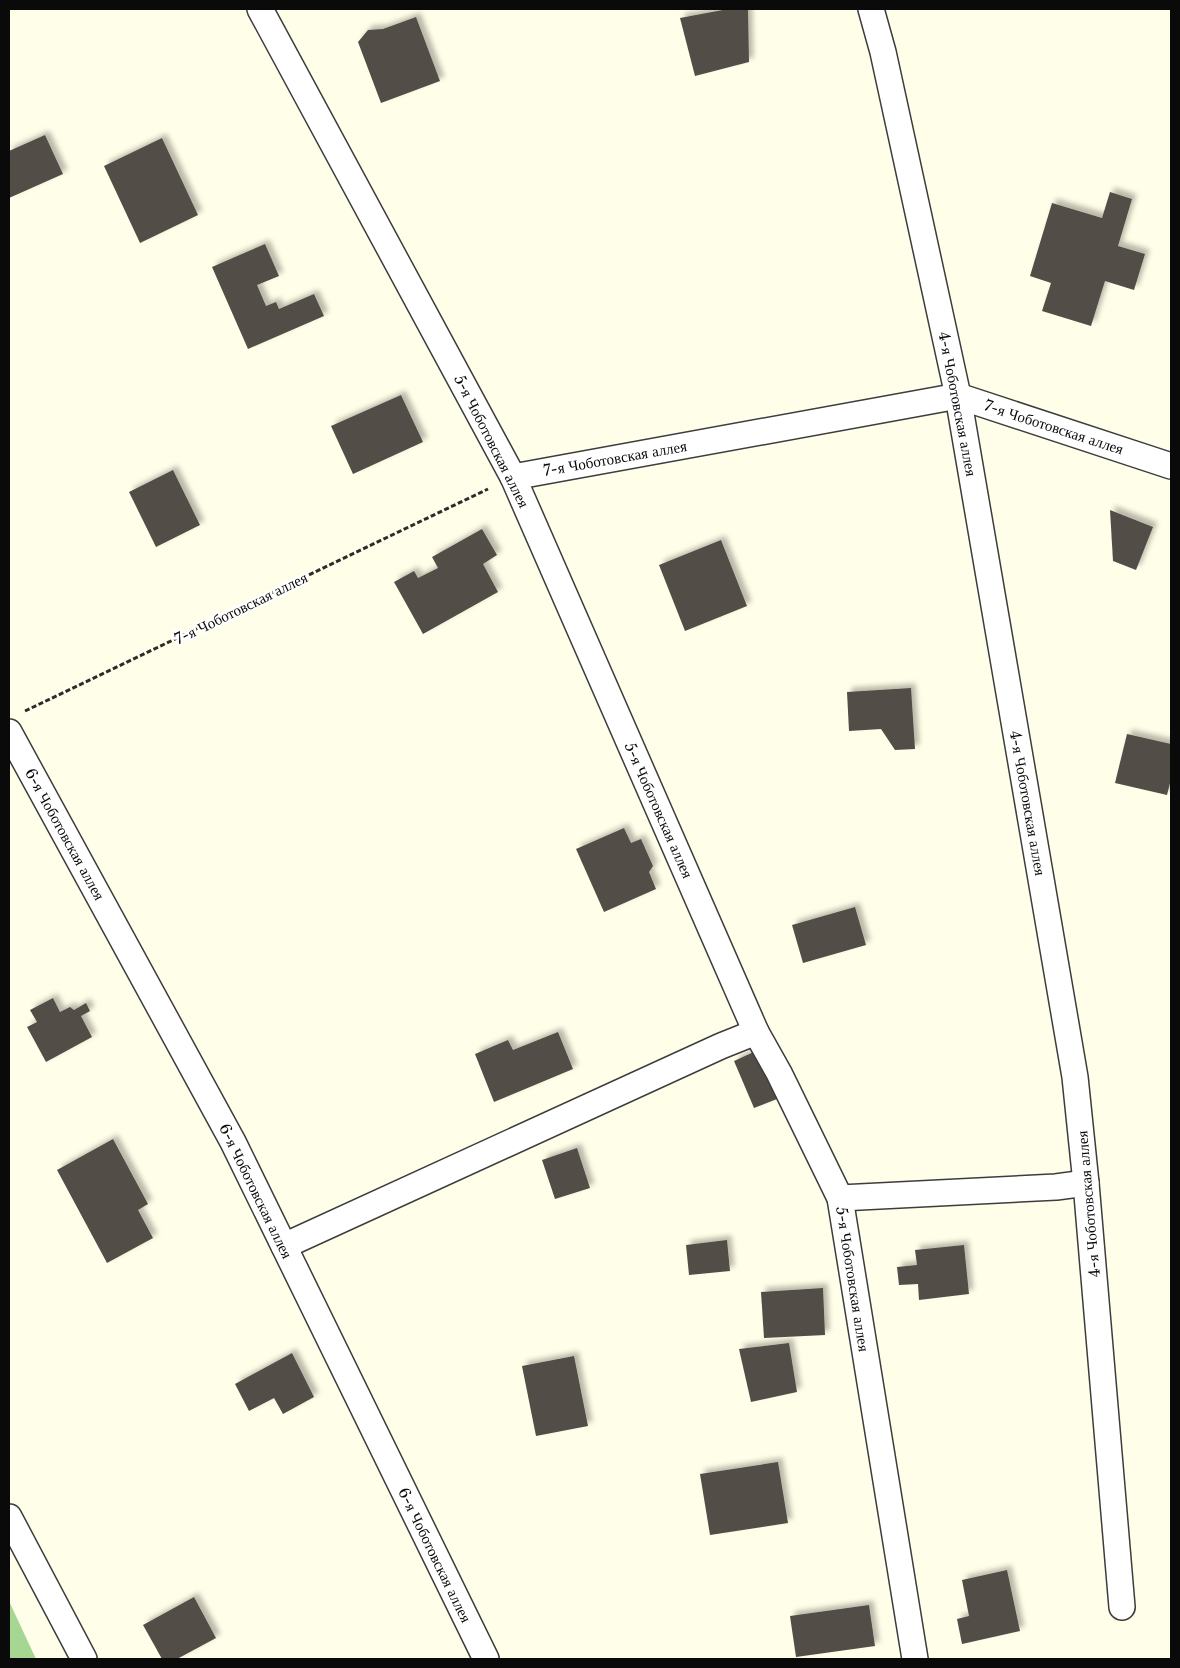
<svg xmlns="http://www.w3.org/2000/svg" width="1180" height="1668" viewBox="0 0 1180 1668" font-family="'Libre Baskerville',serif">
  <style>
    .forest { fill: #a5d793 }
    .building { fill: #524d47; filter: url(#shadow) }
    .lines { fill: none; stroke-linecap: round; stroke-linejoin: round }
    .minor-casing { stroke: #3d3d3d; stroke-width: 28 }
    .path { stroke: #2c2c2c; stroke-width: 3; stroke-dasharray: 5 2.5; stroke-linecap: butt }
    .minor { stroke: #fff; stroke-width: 25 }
    .labels { text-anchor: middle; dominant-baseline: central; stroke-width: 5; stroke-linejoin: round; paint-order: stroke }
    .street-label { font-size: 15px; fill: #0a0a0a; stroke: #fff }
  </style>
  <defs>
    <filter id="shadow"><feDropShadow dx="4.5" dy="-4.5" stdDeviation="2.5" flood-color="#0004"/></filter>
  </defs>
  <rect width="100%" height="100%" fill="#fffee8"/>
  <polygon class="forest" points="9,1601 36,1659 9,1659"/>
  <g class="building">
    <polygon points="728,9 748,9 749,62 695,76 680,18"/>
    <polygon points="416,17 440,81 381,103 358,42 368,30 383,29"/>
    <polygon points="45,135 63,174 9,198 9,151"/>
    <polygon points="162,138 198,215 140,243 104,166"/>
    <polygon points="1110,192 1132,199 1118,246 1145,254 1134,290 1105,281 1091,326 1042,311 1051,283 1030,276 1052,203 1102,218"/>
    <polygon points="265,244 279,276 257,285 266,306 276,302 279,309 314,294 324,316 248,349 212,267"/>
    <polygon points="401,395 423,442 353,474 331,426"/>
    <polygon points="173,470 200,525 156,547 129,492"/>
    <polygon points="1110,510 1153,527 1136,570 1113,561"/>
    <polygon points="482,529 497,555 483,564 498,592 423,634 394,582 414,571 418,578 438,568 432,557"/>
    <polygon points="721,540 747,606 685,631 659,565"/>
    <polygon points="911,688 915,749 895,750 881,729 849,731 847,692"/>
    <polygon points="1127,734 1171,744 1171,779 1167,795 1115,783"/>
    <polygon points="624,828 631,843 641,839 653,866 649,872 656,889 604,912 576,849"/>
    <polygon points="855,907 866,945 803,963 792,925"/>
    <polygon points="53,998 60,1012 70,1007 74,1010 86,1003 90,1011 81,1016 92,1037 46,1062 27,1027 37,1022 30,1010"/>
    <polygon points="558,1032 573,1069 494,1102 475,1054 508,1040 513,1050"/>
    <polygon points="756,1051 777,1099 754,1108 734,1061"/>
    <polygon points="113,1139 148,1204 138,1210 153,1238 107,1263 57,1170"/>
    <polygon points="577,1148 590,1188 555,1199 542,1160"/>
    <polygon points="727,1240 730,1271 689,1275 686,1245"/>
    <polygon points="964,1245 969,1294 919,1300 918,1284 899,1285 897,1267 917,1265 915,1250"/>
    <polygon points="823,1288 825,1335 764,1338 761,1292"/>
    <polygon points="789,1343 797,1392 751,1402 739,1349"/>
    <polygon points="292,1353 314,1397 283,1414 274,1398 249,1411 235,1384"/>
    <polygon points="574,1356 588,1426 536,1436 522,1366"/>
    <polygon points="778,1462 788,1523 710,1535 700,1474"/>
    <polygon points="1007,1570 1020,1631 962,1644 957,1619 969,1616 962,1580"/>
    <polygon points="194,1597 216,1638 177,1659 162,1659 143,1625"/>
    <polygon points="869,1605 875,1646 796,1657 790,1616"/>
  </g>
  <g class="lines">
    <defs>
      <g id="minor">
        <polyline points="260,9 513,477 756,1032 779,1073 840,1198 915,1659"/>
        <polyline points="871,9 883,52 958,396 1075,1077 1086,1183 1122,1607"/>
        <polyline points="513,477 958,396 1171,466"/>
        <polyline points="9,732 233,1142 486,1659"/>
        <polyline points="840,1198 1056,1187 1086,1183"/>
        <polyline points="284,1246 721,1046 756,1032"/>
        <polyline points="9,1517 84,1659"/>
      </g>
    </defs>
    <use href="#minor" class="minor-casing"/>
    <polyline class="path" points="25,711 488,489"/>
    <use href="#minor" class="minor"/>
  </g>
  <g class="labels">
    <g class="street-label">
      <text transform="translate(958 404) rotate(79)">4-я Чоботовская аллея</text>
      <text transform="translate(1054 427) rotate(18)">7-я Чоботовская аллея</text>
      <text transform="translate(492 441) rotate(63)">5-я Чоботовская аллея</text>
      <text transform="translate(615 458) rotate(-10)">7-я Чоботовская аллея</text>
      <text transform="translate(241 608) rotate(-26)">7-я Чоботовская аллея</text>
      <text transform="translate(1028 803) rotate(80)">4-я Чоботовская аллея</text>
      <text transform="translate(659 810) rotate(66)">5-я Чоботовская аллея</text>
      <text transform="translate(65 834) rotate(61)">6-я Чоботовская аллея</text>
      <text transform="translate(256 1191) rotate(64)">6-я Чоботовская аллея</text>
      <text transform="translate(1088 1204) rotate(-95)">4-я Чоботовская аллея</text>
      <text transform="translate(853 1279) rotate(81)">5-я Чоботовская аллея</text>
      <text transform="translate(435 1555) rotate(64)">6-я Чоботовская аллея</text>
    </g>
  </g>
  <rect width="1180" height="1668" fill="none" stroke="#0a0a0a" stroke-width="20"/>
</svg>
